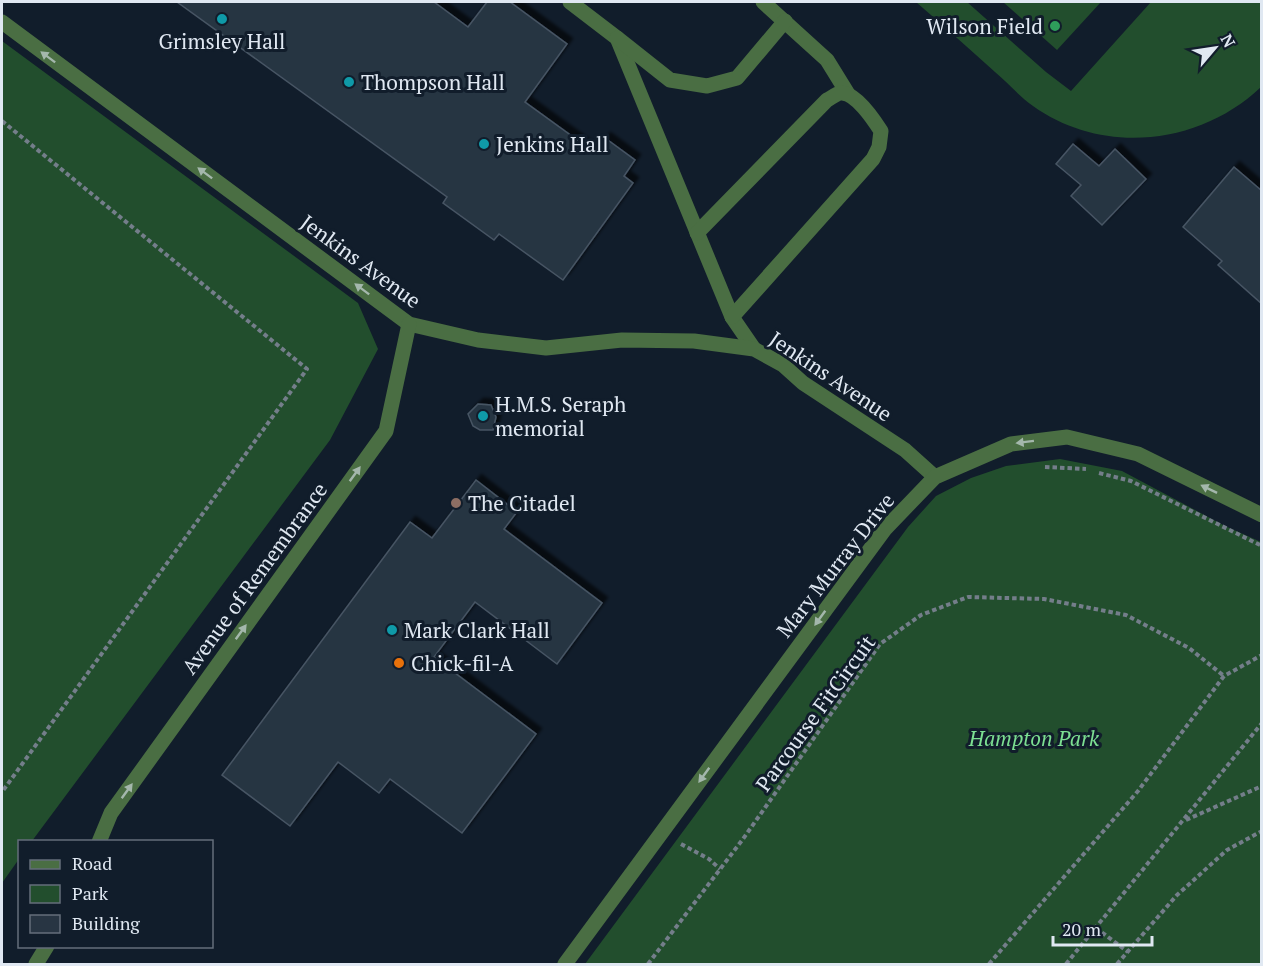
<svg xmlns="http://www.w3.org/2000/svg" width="1263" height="966" viewBox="0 0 1263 966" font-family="'PT Serif',serif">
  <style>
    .green { fill: #224e2d }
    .building { fill: #283543; stroke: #475564; stroke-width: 1.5; filter: url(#shadow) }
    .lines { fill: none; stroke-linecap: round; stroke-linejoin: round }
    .path { stroke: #747e8a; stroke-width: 4; stroke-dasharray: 4.5 3; stroke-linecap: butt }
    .lane { stroke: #4a6e43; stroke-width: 15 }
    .street { stroke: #4a6e43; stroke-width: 15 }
    .oneway { fill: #a4b7ac }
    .culture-dot { fill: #0f9aa8; stroke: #111d2b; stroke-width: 2 }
    .leisure-dot { fill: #2e9e5b; stroke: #111d2b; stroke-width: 2 }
    .education-dot { fill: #8d6e63; stroke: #111d2b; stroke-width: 2 }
    .food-dot { fill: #e8710a; stroke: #111d2b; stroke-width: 2 }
    .labels { text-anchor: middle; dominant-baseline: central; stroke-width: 6; stroke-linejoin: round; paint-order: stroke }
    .poi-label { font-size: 21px; fill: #e0e8f2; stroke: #111d2b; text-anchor: start }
    .street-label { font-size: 21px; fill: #e0e8f2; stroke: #111d2b }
    .park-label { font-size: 21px; font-style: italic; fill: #7cdf92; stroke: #111d2b }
  </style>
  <defs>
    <filter id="shadow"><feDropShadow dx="5.5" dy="-5.5" stdDeviation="1.5" flood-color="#0009"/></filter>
  </defs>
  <rect width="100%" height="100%" fill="#111d2b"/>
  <g class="green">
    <path d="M916 2H967L1046 72 1071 91 1151 2H1261V87C1200 145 1103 156 1033 106 1019 96 1008 83 995 72 969 49 943 25 916 2Z"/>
    <polygon points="1003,2 1101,2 1057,50"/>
    <polygon points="2,41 358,303 378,349 330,440 32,841 20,842 19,859 2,883"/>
    <polygon points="1060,459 1122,471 1225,526 1261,542 1261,964 585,964 908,527 936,496 971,478 1006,466"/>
  </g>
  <g class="building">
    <polygon points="177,2 434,2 468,27 487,2 510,2 567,44 525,102 594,152 605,138 635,160 624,176 633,183 563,280 499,234 494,240 443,203 447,197"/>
    <polygon points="1073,144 1099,166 1115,149 1146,179 1102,225 1071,196 1081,185 1056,164"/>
    <polygon points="1234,167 1262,191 1262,304 1218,265 1222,261 1183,227"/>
    <polygon points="478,404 491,405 496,417 493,430 480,430 473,426 468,414"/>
    <polygon points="476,480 517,512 504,529 602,603 557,664 475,602 434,657 536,734 462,833 390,779 379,793 338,762 290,826 222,775 410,522 432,538"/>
  </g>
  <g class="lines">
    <g class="path">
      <polyline points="2,121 307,369 2,792"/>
      <polyline points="1045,467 1086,469"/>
      <polyline points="1099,473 1131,481 1262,546"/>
      <polyline points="1186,820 1262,786"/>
      <polyline points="681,844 709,859 720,869"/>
      <polyline points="1096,928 1128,952"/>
      <polyline points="648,964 743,839 880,644 921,615 968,597 1044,599 1126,615 1189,648 1224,676"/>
      <polyline points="989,964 1138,791 1224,676 1262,655"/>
      <polyline points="1066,964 1262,723"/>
      <polyline points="1117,964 1177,895 1227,850 1262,831"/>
    </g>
    <g class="lane">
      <polyline points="570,2 617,38 732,317 754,349"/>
      <polyline points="763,2 827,60 848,94"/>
      <polyline points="617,38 670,80 707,86 737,78 785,21"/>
      <path d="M697 233 827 100C831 98 836 94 840 93 855 91 874 120 881 131L879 147 873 159 732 317"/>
    </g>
    <g class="street">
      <polyline points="2,22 409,324 478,340 546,348 622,340 694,341 754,349 783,365 803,383 905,450 935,477"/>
      <polyline points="99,842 111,813 386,431 409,324"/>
      <polyline points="36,964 47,946"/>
      <polyline points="565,964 885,529 935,477 1011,444 1067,437 1138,454 1262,515"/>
    </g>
  </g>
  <defs><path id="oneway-solid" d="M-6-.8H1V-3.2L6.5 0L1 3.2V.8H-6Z" transform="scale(1.5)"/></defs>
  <g class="oneway">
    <use href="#oneway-solid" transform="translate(48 57) rotate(-143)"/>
    <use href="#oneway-solid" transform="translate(205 173) rotate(-143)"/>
    <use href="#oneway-solid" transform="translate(362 289) rotate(-143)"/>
    <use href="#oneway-solid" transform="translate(1025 442) rotate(173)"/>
    <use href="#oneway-solid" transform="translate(355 474) rotate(-54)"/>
    <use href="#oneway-solid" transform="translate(1209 489) rotate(-154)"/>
    <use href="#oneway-solid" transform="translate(820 618) rotate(126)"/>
    <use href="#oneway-solid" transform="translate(241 632) rotate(-54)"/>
    <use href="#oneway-solid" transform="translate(704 775) rotate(126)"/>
    <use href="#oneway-solid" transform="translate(127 791) rotate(-54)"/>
  </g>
  <g class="culture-dot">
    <circle cx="222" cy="19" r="6"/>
    <circle cx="349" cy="82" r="6"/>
    <circle cx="484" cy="144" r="6"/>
    <circle cx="483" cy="416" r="6"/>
    <circle cx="392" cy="630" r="6"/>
  </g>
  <circle class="leisure-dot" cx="1055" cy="26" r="6"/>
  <circle class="education-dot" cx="456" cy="503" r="6"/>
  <circle class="food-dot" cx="399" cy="663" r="6"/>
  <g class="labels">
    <g class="poi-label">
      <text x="1043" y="26" text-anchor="end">Wilson Field</text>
      <text x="222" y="41" text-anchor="middle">Grimsley Hall</text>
      <text x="361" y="82">Thompson Hall</text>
      <text x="496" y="144">Jenkins Hall</text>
      <text x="495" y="404">H.M.S. Seraph<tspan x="495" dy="24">memorial</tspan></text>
      <text x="468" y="503">The Citadel</text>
      <text x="404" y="630">Mark Clark Hall</text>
      <text x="411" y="663">Chick-fil-A</text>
    </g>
    <g class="street-label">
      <text transform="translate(361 261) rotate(36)">Jenkins Avenue</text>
      <text transform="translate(831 376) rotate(34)">Jenkins Avenue</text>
      <text transform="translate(835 565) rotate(-52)">Mary Murray Drive</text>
      <text transform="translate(254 578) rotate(-54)">Avenue of Remembrance</text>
      <text transform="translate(815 713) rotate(-54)">Parcourse FitCircuit</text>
    </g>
    <g class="park-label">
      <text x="1034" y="738">Hampton Park</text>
    </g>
  </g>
  <rect width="1263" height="966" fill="none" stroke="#e0e8f2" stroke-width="6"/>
  <rect x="18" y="840" width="195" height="108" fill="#111d2b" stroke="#646e7b" stroke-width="1.5"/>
  <rect x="30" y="860" width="30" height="9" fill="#4a6e43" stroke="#646e7b" stroke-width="1.5"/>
  <text x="72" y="870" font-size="18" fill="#e0e8f2">Road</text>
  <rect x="30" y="885" width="30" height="18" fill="#224e2d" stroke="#646e7b" stroke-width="1.5"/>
  <text x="72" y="900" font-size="18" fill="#e0e8f2">Park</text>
  <rect x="30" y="915" width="30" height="18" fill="#283543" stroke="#646e7b" stroke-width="1.5"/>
  <text x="72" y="930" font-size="18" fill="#e0e8f2">Building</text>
  <g transform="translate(1215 48) rotate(61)" stroke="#111d2b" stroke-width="4.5" paint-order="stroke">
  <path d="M0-4.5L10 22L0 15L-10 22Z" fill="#e0e8f2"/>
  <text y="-9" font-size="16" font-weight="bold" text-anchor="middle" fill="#e0e8f2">N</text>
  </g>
  <path d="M1053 936v9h99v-9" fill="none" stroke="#e0e8f2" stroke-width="3"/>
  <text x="1062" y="936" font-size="18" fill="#e0e8f2" stroke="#111d2b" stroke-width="4.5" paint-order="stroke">20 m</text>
</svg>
